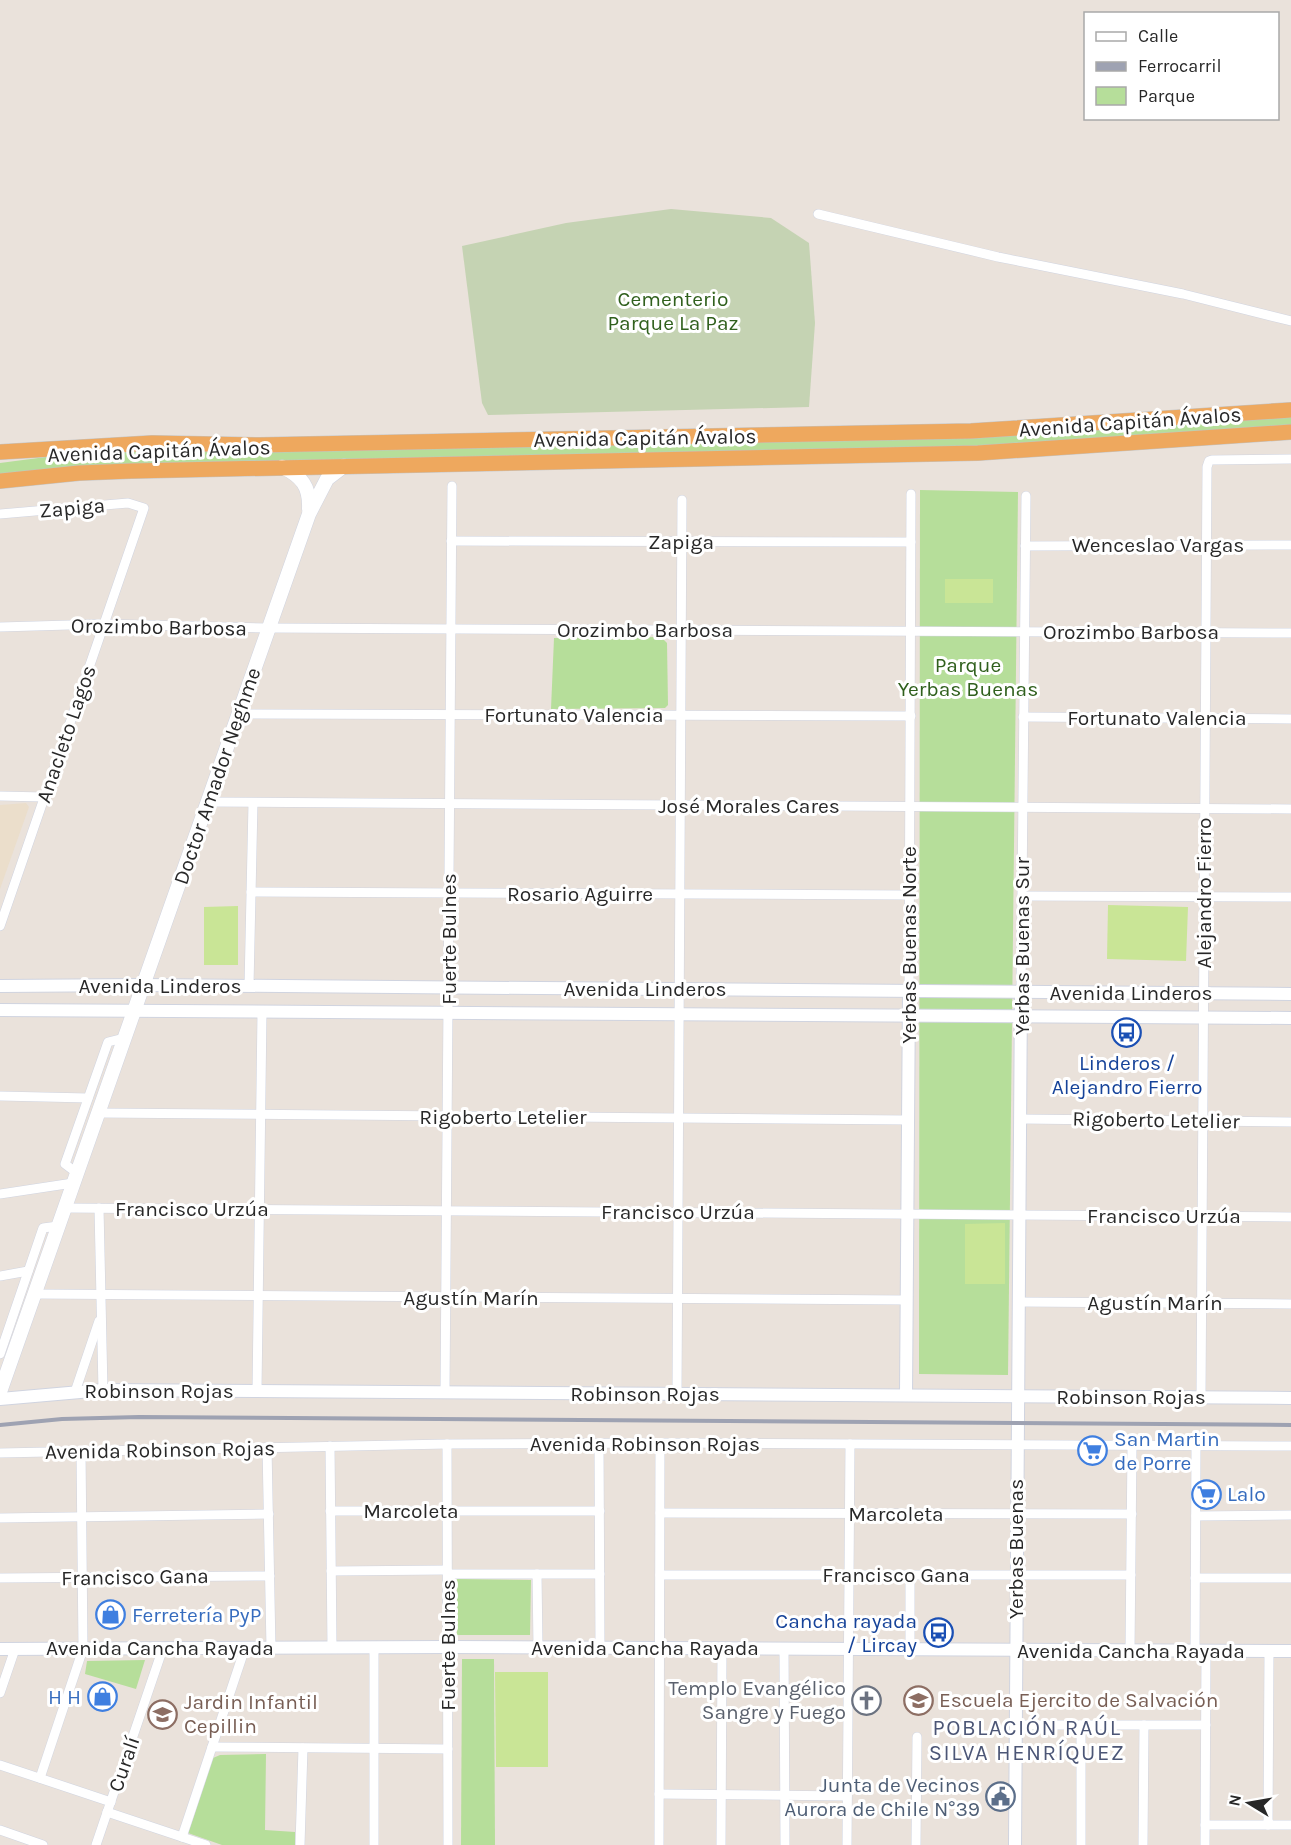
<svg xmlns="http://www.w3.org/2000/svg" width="1291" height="1845" viewBox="0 0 1291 1845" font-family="Karla,sans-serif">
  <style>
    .education { fill: #ebdecb }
    .green { fill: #b6de9a }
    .cemetery { fill: #c5d3b3 }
    .pitch { fill: #c9e596 }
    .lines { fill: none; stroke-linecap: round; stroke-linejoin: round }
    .minor-casing { stroke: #d0d4e0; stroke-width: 10 }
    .tertiary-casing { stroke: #d0d4e0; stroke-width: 14 }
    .secondary-casing { stroke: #d0d4e0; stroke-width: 15 }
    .trunk-casing { stroke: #c3c3c3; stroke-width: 16 }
    .minor { stroke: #fff; stroke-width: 9 }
    .tertiary { stroke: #fff; stroke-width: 12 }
    .secondary { stroke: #fff; stroke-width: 14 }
    .trunk { stroke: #eea85e; stroke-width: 15 }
    .rail { stroke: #9ea2b2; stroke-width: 4 }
    .labels { text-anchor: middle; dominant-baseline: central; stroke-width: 6; stroke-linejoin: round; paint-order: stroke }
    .park-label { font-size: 21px; fill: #30601d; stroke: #fff }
    .street-label { font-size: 21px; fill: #282828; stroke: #fff }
    .transit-label { font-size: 21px; fill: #164399; stroke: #fff }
    .shop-label { font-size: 21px; fill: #366cbe; stroke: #fff; text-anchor: start }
    .worship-label { font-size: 21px; fill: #5b616d; stroke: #fff; text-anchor: end }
    .education-label { font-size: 21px; fill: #785e54; stroke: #fff; text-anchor: start }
    .service-label { font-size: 21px; fill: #4e5e75; stroke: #fff; text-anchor: end }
    .neighbourhood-label { font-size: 22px; letter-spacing: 1.5px; fill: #4c5676; stroke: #fff }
  </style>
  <rect width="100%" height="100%" fill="#eae2db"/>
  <polygon class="education" points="26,803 29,807 0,889 0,805"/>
  <g class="green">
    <polygon points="1291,415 1291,427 996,447 0,476 0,463 92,451"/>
    <polygon points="920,490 1018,492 1008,1375 919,1374"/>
    <polygon points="661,637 667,643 668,705 665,708 551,709 554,638"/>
    <polygon points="457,1579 531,1580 530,1635 457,1635"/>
    <polygon points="462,1659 494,1659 495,1845 461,1845"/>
    <polygon points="145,1660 136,1689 85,1674 87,1661"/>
    <polygon points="266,1754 265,1830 295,1832 295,1845 222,1845 188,1833 213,1758 220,1755"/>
  </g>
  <polygon class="cemetery" points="671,209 771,218 809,243 815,323 809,407 488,415 482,403 462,246 566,223"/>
  <g class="pitch">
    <rect x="945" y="579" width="48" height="24"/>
    <polygon points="1108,905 1188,907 1186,961 1107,959"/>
    <polygon points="238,906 238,965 204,965 204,907"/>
    <polygon points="1005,1223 1005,1284 965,1284 965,1224"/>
    <polygon points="495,1672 548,1672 548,1767 496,1767"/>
  </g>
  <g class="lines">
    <defs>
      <g id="minor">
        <polyline points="818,214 998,257 1183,294 1291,321"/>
        <polyline points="0,514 128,503 144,508 0,926"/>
        <polyline points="451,541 911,542"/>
        <polyline points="1025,546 1291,545"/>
        <polyline points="0,627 104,624 268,628 1291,633"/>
        <polyline points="238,714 911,716"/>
        <polyline points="1023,717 1291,719"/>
        <polyline points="0,796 44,797"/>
        <polyline points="207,802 1291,809"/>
        <polyline points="251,892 910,895"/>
        <polyline points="1022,896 1291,897"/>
        <polyline points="249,986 253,803"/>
        <polyline points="909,991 911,494"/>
        <polyline points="1021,992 1026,496"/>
        <polyline points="0,1096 88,1098"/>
        <polyline points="98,1113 908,1120"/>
        <polyline points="1020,1119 1291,1122"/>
        <polyline points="77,1173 65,1164 108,1042 124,1038"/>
        <polyline points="0,1194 73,1183"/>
        <polyline points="65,1208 1291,1217"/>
        <polyline points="99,1208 103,1390"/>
        <polyline points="0,1276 28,1271"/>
        <polyline points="34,1294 907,1300"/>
        <polyline points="1018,1302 1291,1304"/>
        <polyline points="0,1354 43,1228 58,1226"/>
        <polyline points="257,1391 262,1012"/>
        <polyline points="75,1392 99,1321"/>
        <polyline points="445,1392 452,486"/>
        <polyline points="677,1394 682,500"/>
        <polyline points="1201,1397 1207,467 1209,461 1212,460 1291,459"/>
        <polyline points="599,1443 600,1648"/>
        <polyline points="447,1444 448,1845"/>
        <polyline points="330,1446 332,1647"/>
        <polyline points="267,1447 271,1648"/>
        <polyline points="0,1453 447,1444 660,1443 1291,1446"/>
        <polyline points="330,1511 600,1511"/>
        <polyline points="660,1513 1132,1514"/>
        <polyline points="1196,1516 1291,1515"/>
        <polyline points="0,1518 269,1514"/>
        <polyline points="331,1571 447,1570"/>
        <polyline points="448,1574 600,1574"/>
        <polyline points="537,1574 538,1647"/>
        <polyline points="660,1575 1131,1575"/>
        <polyline points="910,1575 910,1649"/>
        <polyline points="0,1578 270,1576"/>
        <polyline points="1195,1578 1291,1578"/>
        <polyline points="784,1648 785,1845"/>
        <polyline points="1130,1651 1132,1446"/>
        <polyline points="1195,1651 1196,1446"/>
        <polyline points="0,1693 15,1649"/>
        <polyline points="1016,1725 1206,1725"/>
        <polyline points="1081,1725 1081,1845"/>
        <polyline points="212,1747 448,1749"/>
        <polyline points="0,1765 111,1802"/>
        <polyline points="40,1778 83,1649 81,1451"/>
        <polyline points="659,1794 847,1796"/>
        <polyline points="107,1812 206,1845"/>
        <polyline points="1205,1825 1291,1825"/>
        <polyline points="1268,1825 1269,1651"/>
        <polyline points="0,1830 43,1845"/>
        <polyline points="182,1837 245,1648"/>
        <polyline points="96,1845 163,1648"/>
        <polyline points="300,1845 303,1748"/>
        <polyline points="374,1845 374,1647"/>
        <polyline points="659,1845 660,1443"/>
        <polyline points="721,1845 722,1648"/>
        <polyline points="847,1845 850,1444"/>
        <polyline points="916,1845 917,1737"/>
        <polyline points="1143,1845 1144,1725"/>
        <polyline points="1205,1845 1206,1651"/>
      </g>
      <g id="tertiary">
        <polyline points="0,986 143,985 1291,994"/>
        <polyline points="0,1010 1291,1018"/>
        <polyline points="906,1395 909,991"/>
        <polyline points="0,1399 103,1390 1291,1398"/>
        <polyline points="0,1649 448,1647 1291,1651"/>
        <polyline points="1015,1845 1021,992"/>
      </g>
      <g id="secondary">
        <path d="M282 467C302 476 310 487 309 509"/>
        <polyline points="0,1392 309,514 327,479 344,466"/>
      </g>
      <g id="trunk">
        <polyline points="0,452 152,443 260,445 971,431 1291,410"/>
        <polyline points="0,481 79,473 131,471 978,453 1291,432"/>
      </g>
    </defs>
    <use href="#minor" class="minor-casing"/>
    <use href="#tertiary" class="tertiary-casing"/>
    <use href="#secondary" class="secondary-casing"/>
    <use href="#trunk" class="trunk-casing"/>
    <use href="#minor" class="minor"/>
    <use href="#tertiary" class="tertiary"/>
    <use href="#secondary" class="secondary"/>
    <use href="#trunk" class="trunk"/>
    <polyline class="rail" points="0,1425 62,1419 139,1417 1291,1425"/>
  </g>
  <defs>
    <symbol id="bus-ring" viewBox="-11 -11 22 22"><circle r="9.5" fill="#fff" stroke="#1a4fb4" stroke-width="1.5"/><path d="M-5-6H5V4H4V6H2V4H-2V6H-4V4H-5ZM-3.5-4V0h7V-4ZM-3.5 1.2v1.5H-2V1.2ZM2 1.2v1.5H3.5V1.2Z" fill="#1a4fb4"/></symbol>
    <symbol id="supermarket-ring" viewBox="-11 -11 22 22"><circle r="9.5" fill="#fff" stroke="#3f7fe0" stroke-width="1.5"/><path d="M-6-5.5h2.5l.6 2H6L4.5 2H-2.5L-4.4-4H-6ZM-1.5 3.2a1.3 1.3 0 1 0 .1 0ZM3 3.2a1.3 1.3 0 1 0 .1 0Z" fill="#3f7fe0"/></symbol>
    <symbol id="shop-ring" viewBox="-11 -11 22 22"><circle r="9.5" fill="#fff" stroke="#3f7fe0" stroke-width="1.5"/><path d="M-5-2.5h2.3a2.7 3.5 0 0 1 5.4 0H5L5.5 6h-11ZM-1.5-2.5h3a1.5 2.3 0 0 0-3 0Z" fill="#3f7fe0"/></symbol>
    <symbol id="church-ring" viewBox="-11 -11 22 22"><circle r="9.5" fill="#fff" stroke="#6b7280" stroke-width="1.5"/><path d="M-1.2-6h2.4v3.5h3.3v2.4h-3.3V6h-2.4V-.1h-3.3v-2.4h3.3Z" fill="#6b7280"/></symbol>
    <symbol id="school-ring" viewBox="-11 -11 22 22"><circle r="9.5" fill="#fff" stroke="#8d6e63" stroke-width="1.5"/><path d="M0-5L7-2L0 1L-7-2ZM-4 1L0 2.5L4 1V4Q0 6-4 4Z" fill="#8d6e63"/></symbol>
    <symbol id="civic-ring" viewBox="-11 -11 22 22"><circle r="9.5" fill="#fff" stroke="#5c6f8a" stroke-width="1.5"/><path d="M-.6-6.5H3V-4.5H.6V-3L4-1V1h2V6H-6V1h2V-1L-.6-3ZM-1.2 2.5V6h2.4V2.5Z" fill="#5c6f8a"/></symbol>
  </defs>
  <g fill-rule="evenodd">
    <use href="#bus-ring" x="1110" y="1016" width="33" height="33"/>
    <use href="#supermarket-ring" x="1076" y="1434" width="33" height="33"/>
    <use href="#supermarket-ring" x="1190" y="1478" width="33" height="33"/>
    <use href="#shop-ring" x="94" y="1598" width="33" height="33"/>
    <use href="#bus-ring" x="922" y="1616" width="33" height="33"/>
    <use href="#shop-ring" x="86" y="1680" width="33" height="33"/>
    <use href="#church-ring" x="850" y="1684" width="33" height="33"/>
    <use href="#school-ring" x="902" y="1684" width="33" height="33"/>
    <use href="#school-ring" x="146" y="1698" width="33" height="33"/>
    <use href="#civic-ring" x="984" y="1780" width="33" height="33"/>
  </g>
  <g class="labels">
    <g class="park-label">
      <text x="673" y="299">Cementerio<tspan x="673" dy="24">Parque La Paz</tspan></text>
      <text x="968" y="665">Parque<tspan x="968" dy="24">Yerbas Buenas</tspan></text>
    </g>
    <g class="street-label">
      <text transform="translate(1130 422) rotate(-4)">Avenida Capitán Ávalos</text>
      <text transform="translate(645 438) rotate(-1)">Avenida Capitán Ávalos</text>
      <text transform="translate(159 451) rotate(-2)">Avenida Capitán Ávalos</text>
      <text transform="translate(72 508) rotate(-5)">Zapiga</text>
      <text x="681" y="542">Zapiga</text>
      <text x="1158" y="545">Wenceslao Vargas</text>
      <text transform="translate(159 627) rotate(1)">Orozimbo Barbosa</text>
      <text x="645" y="630">Orozimbo Barbosa</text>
      <text x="1131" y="632">Orozimbo Barbosa</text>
      <text x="574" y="715">Fortunato Valencia</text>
      <text x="1157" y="718">Fortunato Valencia</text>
      <text transform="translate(66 734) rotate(-71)">Anacleto Lagos</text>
      <text transform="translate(217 776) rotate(-71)">Doctor Amador Neghme</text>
      <text x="749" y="806">José Morales Cares</text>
      <text transform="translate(1204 893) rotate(-90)">Alejandro Fierro</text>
      <text x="580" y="894">Rosario Aguirre</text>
      <text transform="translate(449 939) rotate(-90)">Fuerte Bulnes</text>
      <text transform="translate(909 945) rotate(-90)">Yerbas Buenas Norte</text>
      <text transform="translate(1022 946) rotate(-90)">Yerbas Buenas Sur</text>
      <text x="160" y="986">Avenida Linderos</text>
      <text x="645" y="989">Avenida Linderos</text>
      <text x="1131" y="993">Avenida Linderos</text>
      <text x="503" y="1117">Rigoberto Letelier</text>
      <text transform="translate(1156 1120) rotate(1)">Rigoberto Letelier</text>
      <text x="192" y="1209">Francisco Urzúa</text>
      <text x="678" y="1212">Francisco Urzúa</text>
      <text x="1164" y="1216">Francisco Urzúa</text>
      <text x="471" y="1298">Agustín Marín</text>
      <text x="1155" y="1303">Agustín Marín</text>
      <text x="159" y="1391">Robinson Rojas</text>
      <text x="645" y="1394">Robinson Rojas</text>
      <text x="1131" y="1397">Robinson Rojas</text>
      <text x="645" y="1444">Avenida Robinson Rojas</text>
      <text transform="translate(160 1450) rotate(-1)">Avenida Robinson Rojas</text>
      <text x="411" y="1511">Marcoleta</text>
      <text x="896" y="1514">Marcoleta</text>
      <text transform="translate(1016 1549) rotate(-90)">Yerbas Buenas</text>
      <text x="896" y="1575">Francisco Gana</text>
      <text transform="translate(135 1577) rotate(-1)">Francisco Gana</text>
      <text transform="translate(448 1645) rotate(-90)">Fuerte Bulnes</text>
      <text x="160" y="1648">Avenida Cancha Rayada</text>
      <text x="645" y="1648">Avenida Cancha Rayada</text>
      <text x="1131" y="1651">Avenida Cancha Rayada</text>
      <text transform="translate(124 1764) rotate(-71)">Curalí</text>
    </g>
    <g class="transit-label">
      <text x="1127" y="1063">Linderos /<tspan x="1127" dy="24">Alejandro Fierro</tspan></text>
      <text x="917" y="1621" text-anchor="end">Cancha rayada<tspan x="917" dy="24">/ Lircay</tspan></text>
    </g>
    <g class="shop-label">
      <text x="1114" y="1439">San Martin<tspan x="1114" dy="24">de Porre</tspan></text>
      <text x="1227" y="1494">Lalo</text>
      <text x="132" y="1615">Ferretería PyP</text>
      <text x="81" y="1697" text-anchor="end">H H</text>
    </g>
    <g class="worship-label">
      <text x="846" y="1688">Templo Evangélico<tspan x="846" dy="24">Sangre y Fuego</tspan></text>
    </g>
    <g class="education-label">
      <text x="939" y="1700">Escuela Ejercito de Salvación</text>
      <text x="184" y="1702">Jardin Infantil<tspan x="184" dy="24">Cepillin</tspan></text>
    </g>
    <g class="service-label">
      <text x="980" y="1785">Junta de Vecinos<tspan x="980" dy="24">Aurora de Chile N°39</tspan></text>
    </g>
    <g class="neighbourhood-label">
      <text x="1027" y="1728">POBLACIÓN RAÚL<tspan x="1027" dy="25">SILVA HENRÍQUEZ</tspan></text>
    </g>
  </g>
  <rect x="1084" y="12" width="195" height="108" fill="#ffffff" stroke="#a9a9a9" stroke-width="1.5"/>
  <rect x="1096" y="32" width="30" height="9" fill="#ffffff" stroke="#a9a9a9" stroke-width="1.5"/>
  <text x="1138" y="42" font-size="18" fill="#282828">Calle</text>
  <rect x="1096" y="62" width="30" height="9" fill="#9ea2b2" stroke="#a9a9a9" stroke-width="1.5"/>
  <text x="1138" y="72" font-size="18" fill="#282828">Ferrocarril</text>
  <rect x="1096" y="87" width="30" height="18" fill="#b6de9a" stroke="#a9a9a9" stroke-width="1.5"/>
  <text x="1138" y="102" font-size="18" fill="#282828">Parque</text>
  <g transform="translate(1249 1803) rotate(281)" stroke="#ffffff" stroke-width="4.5" paint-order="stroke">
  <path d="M0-4.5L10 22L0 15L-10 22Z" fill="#282828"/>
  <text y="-9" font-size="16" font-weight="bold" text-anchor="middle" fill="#282828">N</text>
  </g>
</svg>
